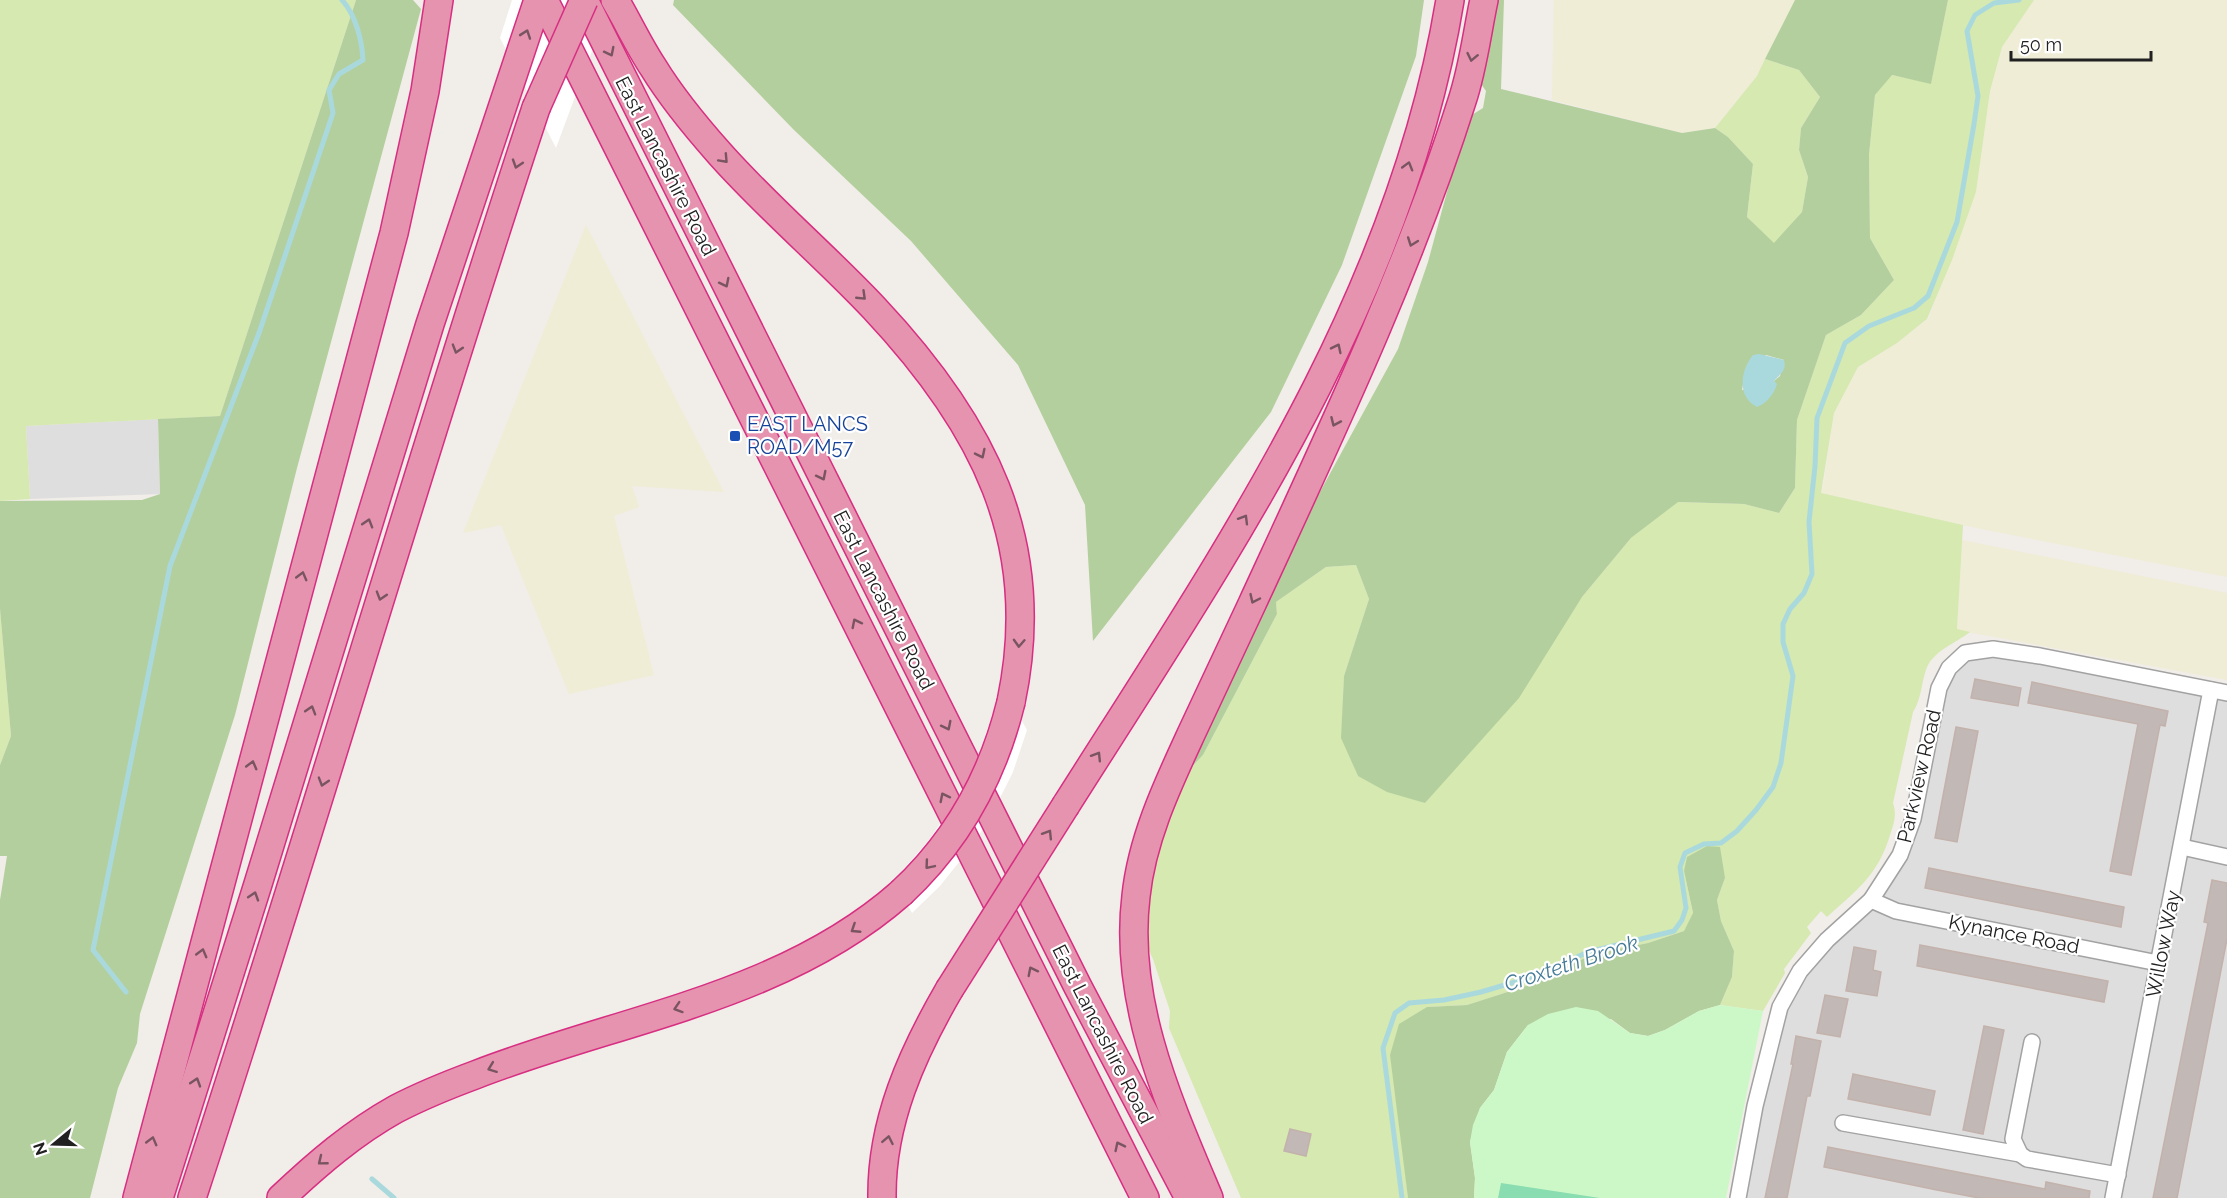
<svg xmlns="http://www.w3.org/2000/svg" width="2227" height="1198" viewBox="0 0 2227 1198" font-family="Raleway,sans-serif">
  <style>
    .residential { fill: #dfdede }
    .farmland { fill: #efedd5 }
    .grass { fill: #d5e9b0; fill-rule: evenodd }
    .forest { fill: #b4cf9e; fill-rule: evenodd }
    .park { fill: #ccf8c8 }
    .pitch { fill: #89ddb0 }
    .water { fill: #aad9dd }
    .pier { fill: #fff }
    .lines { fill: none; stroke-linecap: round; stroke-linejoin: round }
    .stream { stroke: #aad9dd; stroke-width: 5 }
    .building { fill: #c2b8b5; stroke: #c3b2ab; stroke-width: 1.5 }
    .street-casing { stroke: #a2a2a2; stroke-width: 18 }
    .highway-casing { stroke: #d72e82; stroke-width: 30 }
    .street { stroke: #fff; stroke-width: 15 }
    .highway { stroke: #e593af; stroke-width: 27 }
    .highway-bridge-casing { stroke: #d72e82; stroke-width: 30; stroke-linecap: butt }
    .highway-bridge { stroke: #e593af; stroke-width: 27 }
    .oneway { stroke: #795461 }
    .transit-dot { fill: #1a4fb4; stroke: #fff; stroke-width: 2 }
    .labels { text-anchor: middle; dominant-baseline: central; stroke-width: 4.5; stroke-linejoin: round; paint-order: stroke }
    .street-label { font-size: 20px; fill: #212121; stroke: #fff }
    .transit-label { font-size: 20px; fill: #164399; stroke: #fff; text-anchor: start }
    .water-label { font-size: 21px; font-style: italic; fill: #467b98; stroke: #fff }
  </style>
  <rect width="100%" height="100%" fill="#f1ede8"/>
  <g class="residential">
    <polygon points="158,419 160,494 30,499 26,426"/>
    <polygon points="1993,649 2227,693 2227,1198 1738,1198 1780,1007 1900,855 1949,668"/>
  </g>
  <g class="farmland">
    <polygon points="1554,0 1795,0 1757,76 1715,128 1682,133 1552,100"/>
    <polygon points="2034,0 2227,0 2227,577 1986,530 1821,494 1824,482 1834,413 1858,367 1897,343 1928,319 1952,260 1976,192 1990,91 2002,47"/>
    <polygon points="586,225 724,492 632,486 639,507 614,516 654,675 569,694 501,525 463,533"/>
    <polygon points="1962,540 2227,593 2227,680 1957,630"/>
  </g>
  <g class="grass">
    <polygon points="0,0 356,0 220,416 26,426 30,499 0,501"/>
    <path d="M1948 0H2034L2002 47 1990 91 1976 192 1952 260 1927 319 1897 343 1858 367 1834 413 1821 493 1963 525 1957 629 1970 632C1956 643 1935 650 1927 667 1921 682 1922 698 1913 712L1893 803C1897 815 1894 823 1890 835 1878 875 1857 890 1827 917L1821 911 1807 927 1811 933 1784 969 1785 973 1763 1011 1720 1005 1732 977 1734 951 1721 921 1717 900 1725 878 1684 871 1693 914 1684 931 1648 943 1593 954 1529 985 1467 1005 1427 1007 1401 1129 1408 1198H1241L1169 1028 1170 1011 1153 959 1142 936 1155 852 1184 775 1203 755 1277 614 1276 602 1326 567 1356 565 1369 599 1344 676 1342 738 1358 776 1425 803 1450 773 1582 597 1631 538 1677 502 1744 504 1779 513 1795 488 1797 420 1826 335 1861 315 1894 280 1870 238 1869 155 1875 95 1891 75 1931 83ZM1290 1129 1311 1134 1306 1156 1284 1151Z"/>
    <polygon points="1765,59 1799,70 1820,97 1801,128 1799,150 1808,177 1802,212 1774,244 1747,217 1753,164 1728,137 1715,128 1757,76"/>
    <polygon points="0,609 11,736 0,765"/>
  </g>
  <g class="forest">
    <polygon points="356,0 413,0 421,9 297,468 235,715 140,1014 137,1043 118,1088 90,1198 0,1198 0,900 7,856 0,856 0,765 11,736 0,609 0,501 142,500 160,494 158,419 220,416"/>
    <polygon points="674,0 1424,0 1416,56 1342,265 1271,412 1093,641 1085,505 1018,365 911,241 794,130 673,5"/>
    <path d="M1493 0H1504L1501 89 1682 133 1715 128 1728 137 1753 164 1747 217 1774 243 1802 212 1808 177 1799 150 1801 128 1820 97 1799 70 1765 59 1795 0H1948L1931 84 1892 75 1875 95 1869 155 1870 238 1894 280 1861 315 1826 335 1797 420 1795 488 1779 513 1744 504 1678 502 1631 538 1582 597 1519 698 1425 803 1387 792 1358 776 1341 738 1344 676 1369 599 1356 565 1326 567 1276 602 1277 614 1203 755 1184 775 1297 534 1398 349 1428 262 1467 118 1483 108 1486 91 1476 77ZM1766 355 1784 360 1780 376 1774 381 1775 384 1742 390 1746 368Z"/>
    <polygon points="1707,846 1720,847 1725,878 1717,900 1721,921 1734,951 1732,977 1720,1005 1699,1011 1665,1030 1648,1036 1630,1033 1611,1019 1528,1025 1507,1052 1494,1090 1480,1108 1470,1142 1475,1178 1474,1198 1408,1198 1390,1055 1399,1024 1427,1007 1467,1005 1529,985 1593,954 1648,943 1684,931 1693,913 1684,871 1687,857"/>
  </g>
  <polygon class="park" points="1720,1005 1763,1011 1726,1198 1474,1198 1475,1178 1470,1142 1473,1125 1480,1108 1494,1090 1507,1052 1528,1025 1548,1014 1576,1007 1598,1011 1630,1033 1648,1036 1665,1030 1699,1011"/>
  <polygon class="pitch" points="1501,1183 1600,1198 1498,1198"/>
  <path class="water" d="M1759 354 1784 360C1787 371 1780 374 1774 381L1777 384C1774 394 1767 403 1757 407 1737 397 1740 371 1753 355Z"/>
  <g class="pier">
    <polygon points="512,0 611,0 556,148 500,38"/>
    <polygon points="1000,681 1027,730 1013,772 995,808 975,842 940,886 912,913 894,880 929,840 959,795 980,751 994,709"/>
  </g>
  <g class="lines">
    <g class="stream">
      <path d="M126 992 93 950 170 566 259 333 333 113 329 90 339 74 363 60C362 39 355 14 342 0"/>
      <polyline points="372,1179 394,1198"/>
      <polyline points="1402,1198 1383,1048 1395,1013 1409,1003 1444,1000 1481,992 1535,976 1588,952 1674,931 1682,920 1686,908 1680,867 1685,853 1704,844 1721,843 1737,831 1756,810 1773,787 1781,763 1793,676 1783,642 1783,624 1790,609 1804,593 1812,574 1809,522 1815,466 1817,418 1845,343 1869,326 1914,308 1928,296 1957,222 1974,124 1978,96 1967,31 1975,15 1994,3 2019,0"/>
    </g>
  </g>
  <g class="building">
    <polygon points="1975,679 2021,688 2018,706 1971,698"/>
    <polygon points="2032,682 2168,711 2165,726 2160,725 2131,875 2110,871 2138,724 2028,703"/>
    <polygon points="1956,727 1978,731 1957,842 1935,838"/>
    <polygon points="1929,868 2124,907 2121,927 1925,888"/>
    <polygon points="2212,880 2227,883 2227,939 2177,1198 2153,1198 2208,923 2204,922"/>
    <polygon points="1920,945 2108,981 2104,1002 1917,966"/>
    <polygon points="1854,947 1876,951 1873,970 1881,972 1877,996 1846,991"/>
    <polygon points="1825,995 1848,999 1840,1037 1817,1033"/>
    <polygon points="1984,1026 2004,1030 1983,1134 1963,1130"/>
    <polygon points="1796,1036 1821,1041 1810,1096 1807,1096 1787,1198 1765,1198 1793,1064 1791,1064"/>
    <polygon points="1853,1074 1935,1091 1930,1115 1848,1099"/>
    <polygon points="1290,1129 1311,1134 1306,1156 1284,1151"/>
    <polygon points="1828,1147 2045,1189 2046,1182 2090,1191 2089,1198 1979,1198 1937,1190 1824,1167"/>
  </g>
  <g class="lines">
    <defs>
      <g id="street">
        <polyline points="2182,847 2227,857"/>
        <polyline points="1871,900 1896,911 2158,963"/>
        <polyline points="2032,1042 2013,1139 2020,1154 2027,1159 2118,1175"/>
        <polyline points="1843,1123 2020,1154"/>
        <polyline points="1738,1198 1755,1106 1780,1007 1800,971 1827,940 1871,900 1900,855 1913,819 1939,688 1949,668 1965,653 1993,649 2040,656 2227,693"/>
        <polyline points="2113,1198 2211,690"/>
      </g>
      <g id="highway">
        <polyline points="544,0 1145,1198"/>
        <polyline points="584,0 1078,987 1189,1198"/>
        <path d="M615 0C628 22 639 46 653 67 672 98 696 127 720 154 768 208 824 255 874 308 982 423 1045 541 1011 702"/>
        <path d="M1066 805C1225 554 1401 301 1450 0"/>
        <polyline points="137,1198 394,233 425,91 439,0"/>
        <polyline points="159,1198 258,884 430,324 538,0"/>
        <path d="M192 1198C311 836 416 470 536 108"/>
        <path d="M281 1198C317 1164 353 1133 396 1109 421 1096 448 1085 475 1075 618 1019 782 998 901 893"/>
        <path d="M882 1198C881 1122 912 1054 949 990"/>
        <path d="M1209 1198C1169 1103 1123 1002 1136 896 1142 838 1168 784 1192 732 1212 690 1232 647 1252 604 1328 439 1407 274 1462 101 1473 68 1477 33 1484 0"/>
      </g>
    </defs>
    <use href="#street" class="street-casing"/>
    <use href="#highway" class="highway-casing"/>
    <use href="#street" class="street"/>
    <use href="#highway" class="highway"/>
    <defs>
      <g id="highway-bridge">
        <polyline points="536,108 584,0"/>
        <path d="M901 893C957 841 993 776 1011 702"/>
        <polyline points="949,990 1066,805"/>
      </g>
    </defs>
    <use href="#highway-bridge" class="highway-bridge-casing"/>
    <use href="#highway-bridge" class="highway-bridge"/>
  </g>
  <defs><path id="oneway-chevron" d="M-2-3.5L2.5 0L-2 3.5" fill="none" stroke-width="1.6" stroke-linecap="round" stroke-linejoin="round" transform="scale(1.5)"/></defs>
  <g class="oneway">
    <use href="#oneway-chevron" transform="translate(526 34) rotate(-71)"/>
    <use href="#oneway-chevron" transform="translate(610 52) rotate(63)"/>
    <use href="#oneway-chevron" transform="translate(1472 57) rotate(102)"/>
    <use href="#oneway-chevron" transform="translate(724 159) rotate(47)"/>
    <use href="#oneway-chevron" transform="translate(517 164) rotate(108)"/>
    <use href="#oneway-chevron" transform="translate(1408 166) rotate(-74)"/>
    <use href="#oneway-chevron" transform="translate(1412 242) rotate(110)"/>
    <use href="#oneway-chevron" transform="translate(725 283) rotate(63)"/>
    <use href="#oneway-chevron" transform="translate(862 296) rotate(44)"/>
    <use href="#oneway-chevron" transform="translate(1337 348) rotate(-64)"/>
    <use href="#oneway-chevron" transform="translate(457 349) rotate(107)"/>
    <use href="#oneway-chevron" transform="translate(1335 422) rotate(114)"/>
    <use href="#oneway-chevron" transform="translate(981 454) rotate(64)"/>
    <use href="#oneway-chevron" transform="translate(822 476) rotate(63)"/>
    <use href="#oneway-chevron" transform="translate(1244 519) rotate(-59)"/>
    <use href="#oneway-chevron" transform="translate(368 523) rotate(-73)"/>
    <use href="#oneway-chevron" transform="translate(302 576) rotate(-75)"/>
    <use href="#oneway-chevron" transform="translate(381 596) rotate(107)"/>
    <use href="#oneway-chevron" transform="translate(1254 599) rotate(115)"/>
    <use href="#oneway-chevron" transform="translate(856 623) rotate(-117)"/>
    <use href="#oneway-chevron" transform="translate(1019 643) rotate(93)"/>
    <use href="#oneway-chevron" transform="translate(311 710) rotate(-73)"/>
    <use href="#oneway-chevron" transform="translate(947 726) rotate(63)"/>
    <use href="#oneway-chevron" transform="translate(1097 756) rotate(-58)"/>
    <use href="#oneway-chevron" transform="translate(252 765) rotate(-75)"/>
    <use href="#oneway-chevron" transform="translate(323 782) rotate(107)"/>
    <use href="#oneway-chevron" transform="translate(944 797) rotate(-117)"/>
    <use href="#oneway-chevron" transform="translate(1048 834) rotate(-58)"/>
    <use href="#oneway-chevron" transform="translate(929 865) rotate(130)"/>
    <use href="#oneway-chevron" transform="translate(254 896) rotate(-72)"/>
    <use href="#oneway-chevron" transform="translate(855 929) rotate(147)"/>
    <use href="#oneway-chevron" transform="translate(202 953) rotate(-75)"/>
    <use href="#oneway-chevron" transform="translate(1032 971) rotate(-117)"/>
    <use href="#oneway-chevron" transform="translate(678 1008) rotate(162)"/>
    <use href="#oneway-chevron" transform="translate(492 1068) rotate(159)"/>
    <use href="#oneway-chevron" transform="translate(196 1082) rotate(-72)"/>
    <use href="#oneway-chevron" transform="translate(888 1140) rotate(-79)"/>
    <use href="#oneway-chevron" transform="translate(152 1141) rotate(-75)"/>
    <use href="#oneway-chevron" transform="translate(1119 1146) rotate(-116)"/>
    <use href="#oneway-chevron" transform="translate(322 1161) rotate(141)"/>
  </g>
  <rect class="transit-dot" x="729" y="430" width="12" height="12" rx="3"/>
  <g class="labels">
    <g class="street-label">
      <text transform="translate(666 166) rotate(63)">East Lancashire Road</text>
      <text transform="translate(884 600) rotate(63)">East Lancashire Road</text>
      <text transform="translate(1919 776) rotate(-77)">Parkview Road</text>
      <text transform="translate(2014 934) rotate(11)">Kynance Road</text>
      <text transform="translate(2163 944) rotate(-79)">Willow Way</text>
      <text transform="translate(1103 1034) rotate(63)">East Lancashire Road</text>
    </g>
    <g class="transit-label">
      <text x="747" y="424">EAST LANCS<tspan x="747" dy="23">ROAD/M57</tspan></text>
    </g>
    <g class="water-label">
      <text transform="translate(1571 963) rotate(-18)">Croxteth Brook</text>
    </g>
  </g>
  <g transform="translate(54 1144) rotate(251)" stroke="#ffffff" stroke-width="4.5" paint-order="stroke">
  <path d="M0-4.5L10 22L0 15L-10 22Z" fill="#212121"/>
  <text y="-9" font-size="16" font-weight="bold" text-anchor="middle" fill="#212121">N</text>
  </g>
  <path d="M2011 51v9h140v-9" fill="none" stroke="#212121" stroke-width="3"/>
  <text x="2020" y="51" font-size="18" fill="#212121" stroke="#ffffff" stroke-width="4.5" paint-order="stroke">50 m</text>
</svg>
